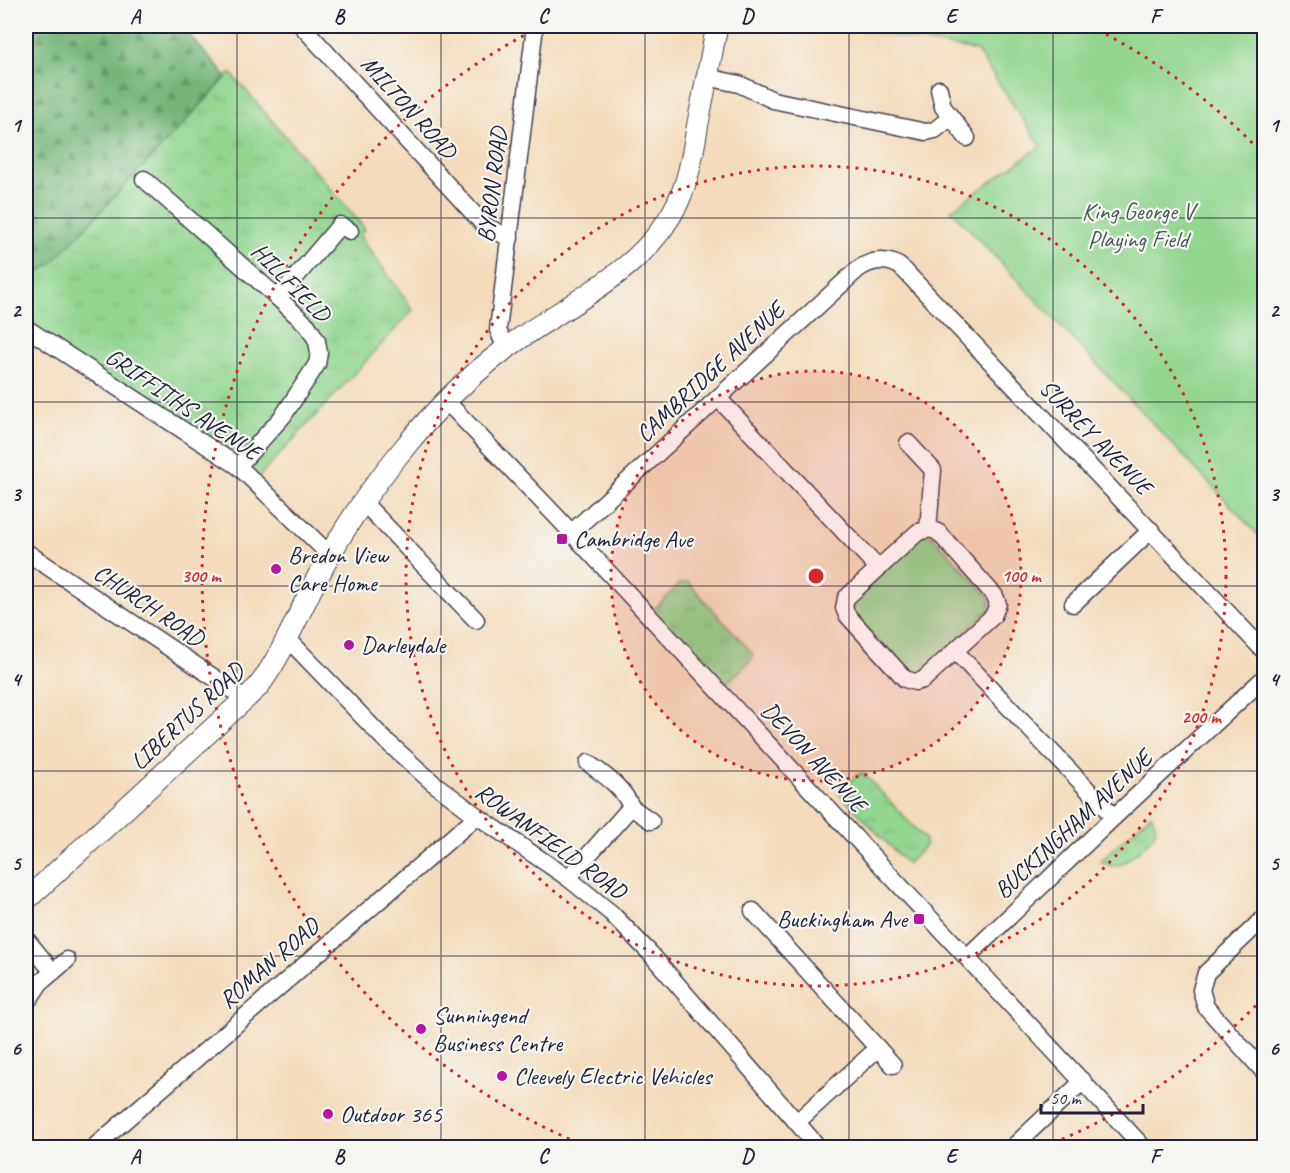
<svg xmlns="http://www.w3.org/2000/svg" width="1290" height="1173" viewBox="0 0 1290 1173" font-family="Caveat,sans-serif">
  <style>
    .grass { fill: url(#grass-tufts); stroke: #5a7c65; stroke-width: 1.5 }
    .forest { fill: url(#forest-firs); stroke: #4b6c5a; stroke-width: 1.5 }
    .green { fill: #91d58f; stroke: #5a7c65; stroke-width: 1.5 }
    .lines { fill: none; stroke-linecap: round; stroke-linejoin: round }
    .minor-casing { stroke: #413e4e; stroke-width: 19 }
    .tertiary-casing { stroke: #413e4e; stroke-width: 23 }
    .minor { stroke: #fff; stroke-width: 16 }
    .tertiary { stroke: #fff; stroke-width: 21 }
    .grid { fill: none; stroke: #22223b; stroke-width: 1.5; stroke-opacity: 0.55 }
    .ring { fill: none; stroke: #d62828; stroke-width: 3; stroke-dasharray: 3 6 }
    .poi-dot { fill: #b5179e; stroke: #f6f6f2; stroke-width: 2 }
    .labels { text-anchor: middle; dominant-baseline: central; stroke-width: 4.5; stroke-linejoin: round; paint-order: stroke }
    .street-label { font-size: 24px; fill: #22223b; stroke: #f6f6f2 }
    .park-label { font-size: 24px; fill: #435854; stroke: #f6f6f2 }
    .poi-label { font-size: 24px; fill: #22223b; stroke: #f6f6f2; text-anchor: start }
    .centre { fill: #d62828; stroke: #f6f6f2; stroke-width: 3 }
    .ring-label { font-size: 18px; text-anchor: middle; font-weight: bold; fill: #d62828; stroke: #f6f6f2; stroke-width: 4.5; stroke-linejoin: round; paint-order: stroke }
    .neatline { fill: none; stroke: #22223b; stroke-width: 2 }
    .grid-label { font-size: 20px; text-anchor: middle; font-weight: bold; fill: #22223b }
  </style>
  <defs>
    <pattern id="grass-tufts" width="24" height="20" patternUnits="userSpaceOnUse" patternTransform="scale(1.5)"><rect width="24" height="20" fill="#91d58f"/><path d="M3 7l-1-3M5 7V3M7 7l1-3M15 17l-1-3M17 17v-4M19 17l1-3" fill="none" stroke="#7db77c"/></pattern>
    <pattern id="forest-firs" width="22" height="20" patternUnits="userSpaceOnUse" patternTransform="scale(1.5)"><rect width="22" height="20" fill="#74b67a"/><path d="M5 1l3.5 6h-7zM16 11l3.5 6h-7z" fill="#5f9465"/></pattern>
  </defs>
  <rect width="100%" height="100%" fill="#f6f6f2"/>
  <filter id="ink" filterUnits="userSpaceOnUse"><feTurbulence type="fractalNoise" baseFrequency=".0167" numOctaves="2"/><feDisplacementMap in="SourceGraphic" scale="12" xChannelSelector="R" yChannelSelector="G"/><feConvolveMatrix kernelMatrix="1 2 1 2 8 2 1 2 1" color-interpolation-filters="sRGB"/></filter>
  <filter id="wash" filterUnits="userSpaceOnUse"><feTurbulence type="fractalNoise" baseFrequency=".008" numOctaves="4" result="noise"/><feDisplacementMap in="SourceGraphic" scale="24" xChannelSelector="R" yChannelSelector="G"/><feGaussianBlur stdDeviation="1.35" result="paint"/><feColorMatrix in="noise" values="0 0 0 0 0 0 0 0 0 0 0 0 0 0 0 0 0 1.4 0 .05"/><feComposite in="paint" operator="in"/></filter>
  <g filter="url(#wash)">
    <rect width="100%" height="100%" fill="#f3dbbb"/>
    <g class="grass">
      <polygon points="231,73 365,229 359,235 413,310 255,481 26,328 26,283 52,263"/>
      <polygon points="688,582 753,654 752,659 718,691 648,615 681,583"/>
      <polygon points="863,773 925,839 925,846 907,864 839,793 858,774"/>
      <path d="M1151 814C1154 820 1157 825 1155 832 1153 839 1126 863 1119 865 1113 867 1105 864 1100 861Z"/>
    </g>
    <polygon class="forest" points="26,26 181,26 227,77 52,263 26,283"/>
    <g class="green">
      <polygon points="839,26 1264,26 1264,541 951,210 1041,146 977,51"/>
      <polygon points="919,535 931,535 989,596 990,608 922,674 912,675 852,614 851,603"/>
    </g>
  </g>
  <g filter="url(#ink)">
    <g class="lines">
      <defs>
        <g id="minor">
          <polyline points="302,26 485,226 510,238"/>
          <polyline points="707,77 739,84 773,100 926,132 935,130 951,117"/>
          <polyline points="939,89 943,107 967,138"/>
          <polyline points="144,179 278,298 308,326 317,341 319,353 317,364 283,416 238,466"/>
          <polyline points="278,298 340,225 350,231"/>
          <polyline points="26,328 238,466 330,555"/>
          <polyline points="506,349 498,330 535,26"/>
          <polyline points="718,398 878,568"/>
          <polyline points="446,401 556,516 1144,1148"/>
          <polyline points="908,443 933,470 928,529"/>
          <polyline points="363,502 476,620"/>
          <polygon points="932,529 939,533 995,596 998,604 993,616 923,680 915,682 905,679 847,615 844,608 846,598 918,532"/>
          <path d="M571 533 857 270C871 259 891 257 904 270L1264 651"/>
          <polyline points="26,552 246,699"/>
          <polyline points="1073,604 1151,530"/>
          <polyline points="288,639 384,739 432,782 477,816 568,878 611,913 650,953 819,1148"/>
          <polyline points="956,652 1114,817"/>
          <polyline points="631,807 651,821"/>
          <path d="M568 878 631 807C623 787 605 776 588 763"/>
          <polyline points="753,911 893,1065"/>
          <polyline points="1264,918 1206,973 1201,990 1206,1007 1264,1072"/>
          <polyline points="26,939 53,972"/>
          <polyline points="967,957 1114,817 1264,678"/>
          <polyline points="26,1001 30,998 40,983 67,960"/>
          <polyline points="797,1122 878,1048"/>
          <polyline points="93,1148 477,816"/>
          <polyline points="1012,1148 1083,1081"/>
          <polyline points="1261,1148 1264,1145"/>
        </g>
        <path id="tertiary" d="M26 900 258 687C282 655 296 619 314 584 339 535 369 490 404 448 433 412 467 378 504 350 564 304 644 274 678 202 690 177 693 150 698 123 704 91 711 58 717 26"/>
      </defs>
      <use href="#minor" class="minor-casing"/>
      <use href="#tertiary" class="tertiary-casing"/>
      <use href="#minor" class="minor"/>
      <use href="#tertiary" class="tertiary"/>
    </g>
  </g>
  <path class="grid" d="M237 26V1148M441 26V1148M645 26V1148M849 26V1148M1053 26V1148M26 218H1264M26 402H1264M26 586H1264M26 771H1264M26 956H1264"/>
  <circle cx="816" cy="576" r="205" fill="#d62828" fill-opacity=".12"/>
  <g class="ring">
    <circle cx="816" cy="576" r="205"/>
    <circle cx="816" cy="576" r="410"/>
    <path d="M1262 999A615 615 0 0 1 1046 1146M586 1146A615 615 0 0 1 542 26M1090 26A615 615 0 0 1 1262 153"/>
  </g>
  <g class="poi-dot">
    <rect x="556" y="533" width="12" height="12" rx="3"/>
    <circle cx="276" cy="569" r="6"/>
    <circle cx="349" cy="645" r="6"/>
    <rect x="913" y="913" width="12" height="12" rx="3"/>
    <circle cx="421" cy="1029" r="6"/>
    <circle cx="502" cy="1076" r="6"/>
    <circle cx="328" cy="1114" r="6"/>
  </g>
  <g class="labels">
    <g class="street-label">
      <text transform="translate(409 107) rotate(48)">MILTON ROAD</text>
      <text transform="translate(492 185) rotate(-83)">BYRON ROAD</text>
      <text transform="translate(291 282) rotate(45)">HILLFIELD</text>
      <text transform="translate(710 372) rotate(-43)">CAMBRIDGE AVENUE</text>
      <text transform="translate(183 404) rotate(34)">GRIFFITHS AVENUE</text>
      <text transform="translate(1096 437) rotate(46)">SURREY AVENUE</text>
      <text transform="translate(149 605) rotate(34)">CHURCH ROAD</text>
      <text transform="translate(187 716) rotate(-43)">LIBERTUS ROAD</text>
      <text transform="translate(814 757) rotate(47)">DEVON AVENUE</text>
      <text transform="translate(1073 824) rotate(-43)">BUCKINGHAM AVENUE</text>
      <text transform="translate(551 841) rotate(36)">ROWANFIELD ROAD</text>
      <text transform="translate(269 963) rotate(-41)">ROMAN ROAD</text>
    </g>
    <g class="park-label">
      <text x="1138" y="211">King George V<tspan x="1138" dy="28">Playing Field</tspan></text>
    </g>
    <g class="poi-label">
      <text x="574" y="539">Cambridge Ave</text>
      <text x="288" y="555">Bredon View<tspan x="288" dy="28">Care Home</tspan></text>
      <text x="361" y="645">Darleydale</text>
      <text x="907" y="919" text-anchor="end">Buckingham Ave</text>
      <text x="433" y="1015">Sunningend<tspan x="433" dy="28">Business Centre</tspan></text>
      <text x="514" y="1076">Cleevely Electric Vehicles</text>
      <text x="340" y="1114">Outdoor 365</text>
    </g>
  </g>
  <circle cx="816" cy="576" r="9" class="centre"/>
  <g class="ring-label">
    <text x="1021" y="582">100 m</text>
    <text x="201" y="582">300 m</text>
    <text x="1201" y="723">200 m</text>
  </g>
  <rect width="1290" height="1173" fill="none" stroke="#f6f6f2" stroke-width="66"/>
  <path d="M1041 1104v9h102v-9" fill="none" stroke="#22223b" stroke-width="3"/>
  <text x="1050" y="1104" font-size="18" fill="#22223b" stroke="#f6f6f2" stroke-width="4.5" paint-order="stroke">50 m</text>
  <rect x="33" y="33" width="1224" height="1107" class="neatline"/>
  <g class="grid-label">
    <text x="135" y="23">A</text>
    <text x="339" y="23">B</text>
    <text x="543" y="23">C</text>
    <text x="747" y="23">D</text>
    <text x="951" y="23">E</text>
    <text x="1155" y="23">F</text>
    <text x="16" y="132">1</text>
    <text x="1274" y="132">1</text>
    <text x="16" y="317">2</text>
    <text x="1274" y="317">2</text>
    <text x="16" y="501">3</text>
    <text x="1274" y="501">3</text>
    <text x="16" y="686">4</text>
    <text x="1274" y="686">4</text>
    <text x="16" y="870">5</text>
    <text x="1274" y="870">5</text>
    <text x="16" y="1055">6</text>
    <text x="1274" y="1055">6</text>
    <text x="135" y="1163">A</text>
    <text x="339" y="1163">B</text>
    <text x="543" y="1163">C</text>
    <text x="747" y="1163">D</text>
    <text x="951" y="1163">E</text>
    <text x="1155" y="1163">F</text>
  </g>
</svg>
